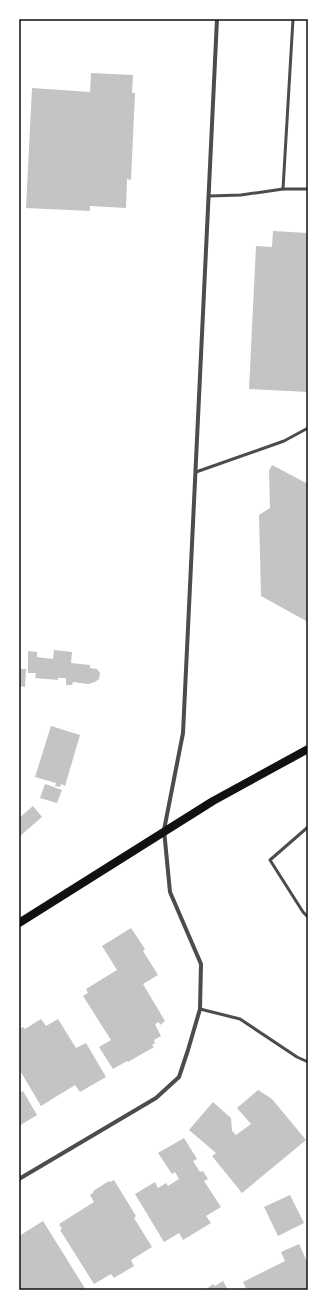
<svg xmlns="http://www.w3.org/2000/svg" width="327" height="1309" viewBox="0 0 327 1309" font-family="Signika,sans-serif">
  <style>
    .building { fill: #c4c4c4 }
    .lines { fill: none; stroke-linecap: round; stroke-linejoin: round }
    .service { stroke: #4c4c4c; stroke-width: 3 }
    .minor { stroke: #4c4c4c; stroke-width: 4 }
    .secondary { stroke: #111; stroke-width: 8 }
    .neatline { fill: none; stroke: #111; stroke-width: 1.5 }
  </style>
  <rect width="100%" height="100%" fill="#fff"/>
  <g class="building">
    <polygon points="91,73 133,75 132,93 135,93 131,180 127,179 126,208 90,206 90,211 26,208 32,88 90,92"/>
    <polygon points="273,231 308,233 308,392 249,389 256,246 272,247"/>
    <polygon points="272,465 308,484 308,622 261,596 259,515 270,508 269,471"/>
    <polygon points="54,650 72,652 71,663 90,665 90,668 97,669 100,673 99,679 95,682 88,684 73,682 72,685 66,685 66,678 58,678 58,680 35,678 36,673 28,673 28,651 37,652 37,657 53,659"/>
    <polygon points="19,669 26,669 25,687 19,686"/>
    <polygon points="51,726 80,735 65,786 61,784 60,787 55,786 56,783 35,777"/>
    <polygon points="45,784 62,790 57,803 40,798"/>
    <polygon points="33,806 42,817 19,837 19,818"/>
    <polygon points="131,928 145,949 143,951 158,975 143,984 165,1021 160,1025 159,1022 155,1024 161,1036 154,1040 155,1043 152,1045 154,1047 128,1062 127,1061 113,1069 99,1047 111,1040 83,996 88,993 86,989 117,970 102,946"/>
    <polygon points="41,1019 46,1026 58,1019 76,1048 86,1043 106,1077 80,1092 75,1085 41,1106 19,1069 19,1029 23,1027 25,1029"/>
    <polygon points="258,1090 272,1099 306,1140 242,1193 212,1156 216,1153 189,1130 213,1102 231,1118 232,1131 236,1135 251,1124 237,1108"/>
    <polygon points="23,1091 37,1115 19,1126 19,1093"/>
    <polygon points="184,1138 197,1159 193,1161 200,1172 203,1171 208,1179 204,1181 221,1207 206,1216 211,1223 183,1240 179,1233 164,1242 135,1194 155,1182 158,1188 166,1183 168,1186 179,1179 175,1172 172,1174 158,1153"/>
    <polygon points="114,1180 136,1216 134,1218 152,1247 131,1260 134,1266 114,1278 111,1274 94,1284 60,1230 62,1229 59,1224 94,1202 90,1195 94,1192 93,1191 109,1181 110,1182"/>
    <polygon points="290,1195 304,1223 278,1236 264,1207"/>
    <polygon points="43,1221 86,1290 19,1290 19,1236"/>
    <polygon points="299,1244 308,1264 308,1290 247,1290 243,1282 285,1261 281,1252"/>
    <polygon points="223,1281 228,1290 205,1290 213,1284 215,1286"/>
  </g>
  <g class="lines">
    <g class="service">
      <polyline points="283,189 293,19"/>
      <polyline points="209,196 241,195 283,189 308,189"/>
      <polyline points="196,472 284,441 308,428"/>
      <polyline points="308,827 270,860 303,912 308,917"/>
      <polyline points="200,1009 240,1019 297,1057 308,1062"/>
    </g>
    <polyline class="minor" points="19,1179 156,1098 179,1077 188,1050 200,1009 201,964 170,892 164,830 183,733 217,19"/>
    <polyline class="secondary" points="19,923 213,801 308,749"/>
  </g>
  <rect width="327" height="1309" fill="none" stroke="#ffffff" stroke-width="40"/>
  <rect x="20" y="20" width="287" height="1269" class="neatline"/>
</svg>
